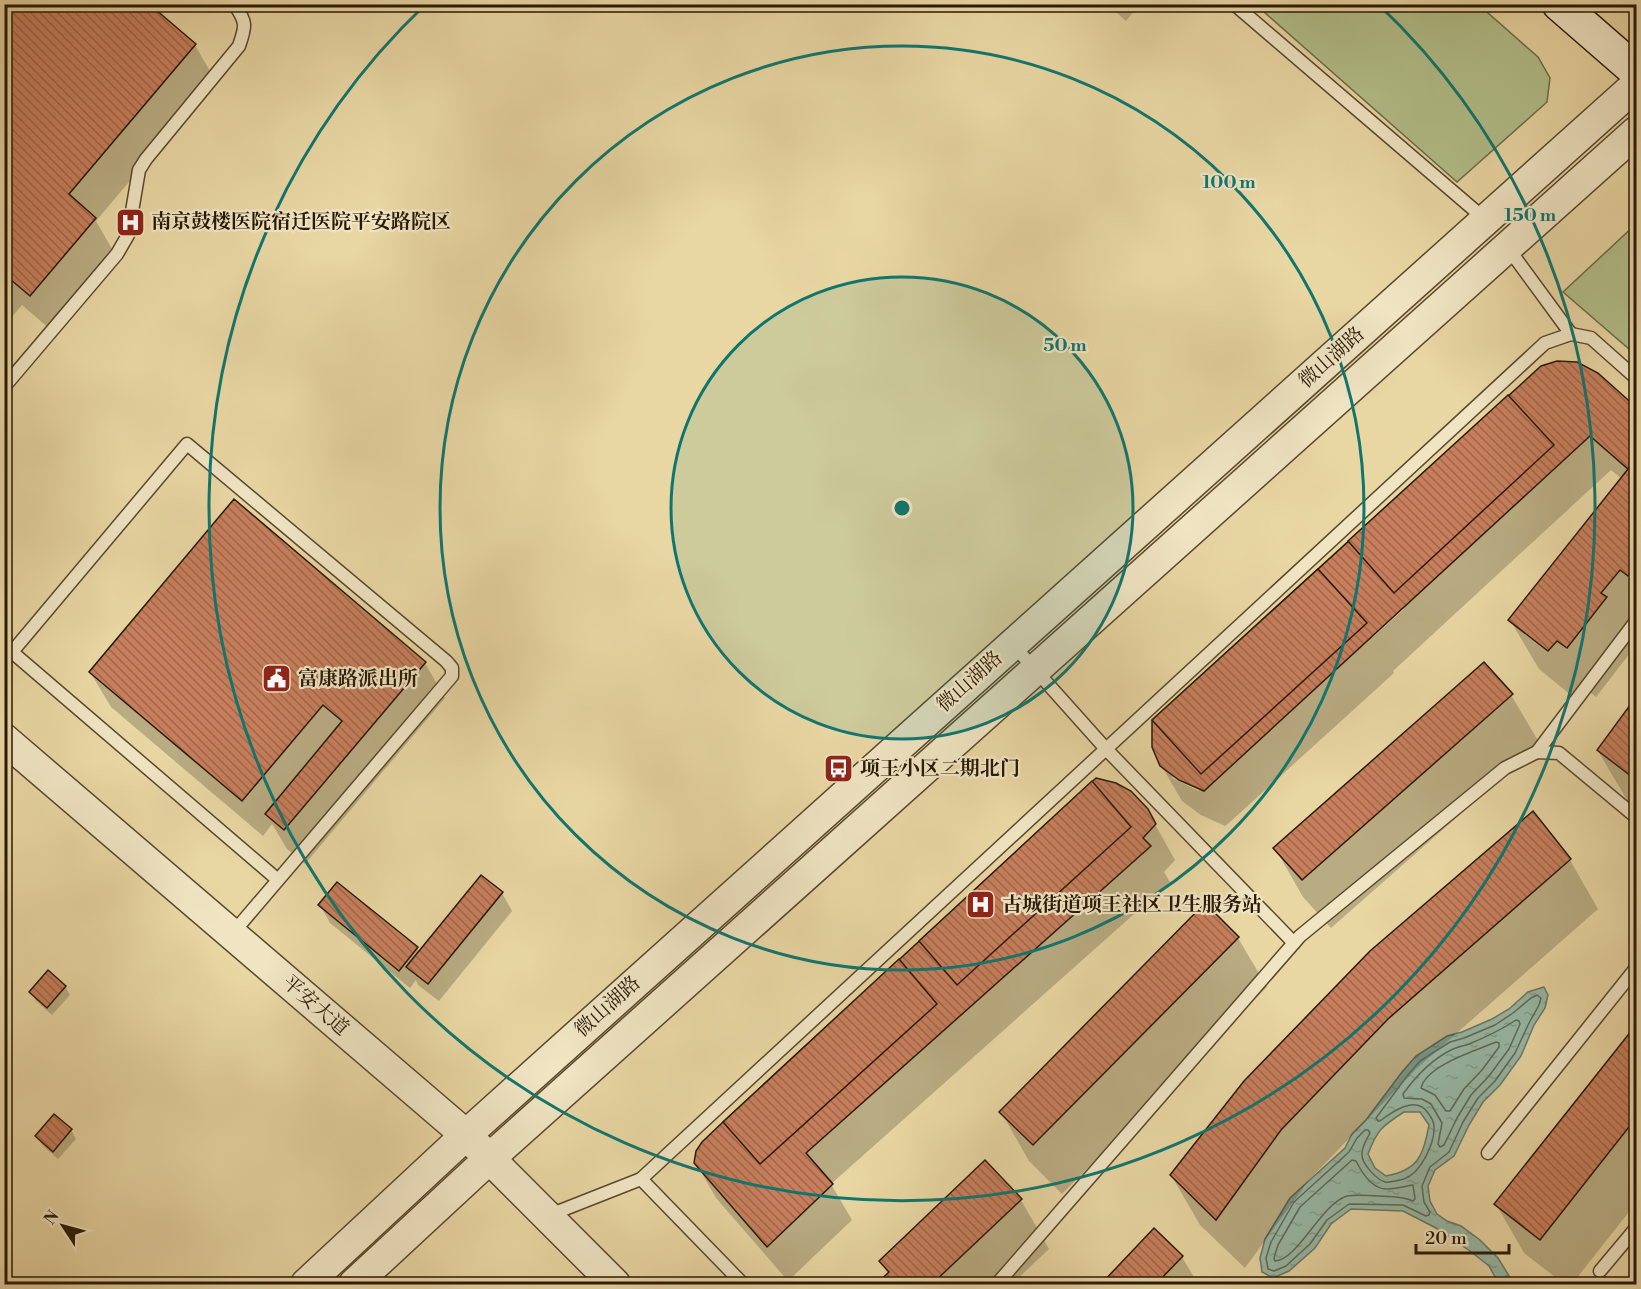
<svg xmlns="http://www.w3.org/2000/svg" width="1641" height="1289" viewBox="0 0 1641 1289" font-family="'Libre Bodoni','Noto Serif SC',serif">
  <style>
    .garden { fill: #b2be89; stroke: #6d6c48; stroke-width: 1.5 }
    .water { fill: url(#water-ripples); stroke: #6b7967; stroke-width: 1.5; fill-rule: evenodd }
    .shadow { fill: #0003; fill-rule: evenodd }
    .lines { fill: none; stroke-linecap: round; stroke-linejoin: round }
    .shore { stroke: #606957; stroke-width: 1.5 }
    .building { fill: url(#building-back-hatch); stroke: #281907; stroke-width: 1.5 }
    .service-casing { stroke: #58482e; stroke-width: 15 }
    .tertiary-casing { stroke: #58482e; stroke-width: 33 }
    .secondary-casing { stroke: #281907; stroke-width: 36 }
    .service { stroke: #f0e4c3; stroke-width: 12 }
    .tertiary { stroke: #f0e4c3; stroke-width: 30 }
    .secondary { stroke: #f0e4c3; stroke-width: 33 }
    .ring { fill: none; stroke: #0f766e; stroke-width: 3 }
    .labels { text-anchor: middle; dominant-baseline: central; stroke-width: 4.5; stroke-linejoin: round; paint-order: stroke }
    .poi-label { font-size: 20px; font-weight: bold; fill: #281907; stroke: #f0e4c3; text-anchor: start }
    .street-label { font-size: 20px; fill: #281907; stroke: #f0e4c3 }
    .centre { fill: #0f766e; stroke: #f0e4c3; stroke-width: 3 }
    .ring-label { font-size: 18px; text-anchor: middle; font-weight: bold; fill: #0f766e; stroke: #f0e4c3; stroke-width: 4.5; stroke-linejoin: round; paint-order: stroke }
  </style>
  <defs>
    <pattern id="water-ripples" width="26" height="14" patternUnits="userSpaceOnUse" patternTransform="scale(1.5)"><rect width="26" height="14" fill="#97b9a7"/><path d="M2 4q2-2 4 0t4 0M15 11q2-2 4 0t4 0" fill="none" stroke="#829e8e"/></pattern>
    <pattern id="building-back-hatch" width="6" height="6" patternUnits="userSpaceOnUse" patternTransform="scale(1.5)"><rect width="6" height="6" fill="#c67e5c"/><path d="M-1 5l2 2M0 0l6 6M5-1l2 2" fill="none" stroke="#a1664a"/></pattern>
  </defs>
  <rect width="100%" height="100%" fill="#e8d6a3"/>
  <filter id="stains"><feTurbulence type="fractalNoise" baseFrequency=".00333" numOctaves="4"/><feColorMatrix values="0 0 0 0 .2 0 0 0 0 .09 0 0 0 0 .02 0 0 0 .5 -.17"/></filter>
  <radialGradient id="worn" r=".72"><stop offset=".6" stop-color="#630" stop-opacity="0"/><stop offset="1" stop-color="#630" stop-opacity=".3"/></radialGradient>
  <g class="garden">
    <polygon points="1256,5 1479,5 1538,57 1550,78 1547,102 1457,182"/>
    <polygon points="1636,224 1636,355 1563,292"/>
  </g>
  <path class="water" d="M1544 987 1548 995 1545 1008 1534 1025 1521 1056 1500 1085 1483 1102 1469 1125 1454 1156 1435 1170 1428 1186 1430 1201 1437 1214 1447 1221 1461 1226 1480 1240 1498 1258 1514 1284H1499L1489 1266 1470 1251 1436 1228 1403 1211 1376 1210 1351 1209 1331 1224 1315 1248 1289 1271 1273 1278 1262 1272 1260 1258 1265 1239 1290 1198 1345 1148 1352 1134 1366 1120 1402 1072 1416 1056 1447 1036 1462 1032 1492 1019 1509 1009 1528 992ZM1404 1112H1420L1429 1125C1423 1155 1419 1170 1386 1176L1375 1168 1368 1154C1377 1130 1382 1126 1404 1112Z"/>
  <g class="shadow">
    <polygon points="4,4 195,45 215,80 96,221 115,254 51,330 22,305 4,326"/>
    <polygon points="1107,4 1140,4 1126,21"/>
    <path d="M1597 374 1636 409V633L1630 641 1634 648 1596 697 1586 689 1577 700 1539 669 1510 620 1622 479 1611 470 1393 671 1394 673 1230 822 1225 826 1201 815 1182 801 1161 765ZM1401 607 1404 609 1372 638V634ZM1173 776 1199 787V791L1172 778Z"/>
    <polygon points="425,663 445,698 305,864 287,849 272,824 263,836 111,707 90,672"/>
    <polygon points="1511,695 1540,744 1331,928 1303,897 1275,848"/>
    <polygon points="1636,700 1636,807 1627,800 1598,751"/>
    <polygon points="1147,810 1175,860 1164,872 1170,882 831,1184 852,1220 788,1281 716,1198 696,1163"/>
    <polygon points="1570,860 1598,909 1416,1069 1309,1180 1245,1268 1200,1225 1171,1175"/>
    <polygon points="502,893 512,911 439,1001 418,985 416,980 410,988 330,923 320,905 417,948 419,953"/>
    <polygon points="1238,938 1267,987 1062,1194 1029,1161 1001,1112"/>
    <polygon points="65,986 70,995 52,1015 36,1001 31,992"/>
    <polygon points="1636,1027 1636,1203 1572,1284 1564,1284 1524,1253 1496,1204"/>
    <polygon points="71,1130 76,1139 58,1159 42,1145 37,1136"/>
    <polygon points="1021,1200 1049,1249 1012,1284 878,1284 888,1274 881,1262"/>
    <polygon points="1154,1230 1182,1257 1198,1284 1103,1284"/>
  </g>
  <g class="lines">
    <g class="shore">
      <path d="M1537 995 1541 998 1539 1005 1529 1023 1515 1053 1495 1081 1478 1098 1463 1122 1449 1152 1430 1167 1422 1186 1424 1202 1430 1212 1429 1215 1426 1216 1403 1205 1349 1204 1327 1220 1310 1244 1299 1254 1286 1266 1274 1271 1268 1269 1266 1258 1271 1242 1294 1202 1349 1152 1357 1138 1365 1130H1368L1370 1133C1367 1139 1361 1148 1362 1155 1362 1164 1377 1180 1385 1182 1390 1183 1399 1180 1404 1179 1421 1173 1435 1143 1434 1126 1434 1121 1431 1117 1428 1113 1416 1095 1393 1111 1380 1121H1378L1376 1118 1407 1076 1420 1061 1450 1042 1464 1038 1495 1025 1513 1013 1531 998Z"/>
      <path d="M1516 1020 1519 1021 1520 1024 1509 1049 1489 1076 1471 1095 1457 1118 1444 1145 1440 1147 1438 1144 1442 1123 1431 1104 1422 1099 1404 1098 1403 1094C1416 1076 1431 1060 1451 1050 1457 1047 1463 1046 1469 1044 1486 1037 1501 1030 1516 1020Z"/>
      <path d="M1496 1042 1499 1043V1047L1482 1070 1464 1089 1450 1111H1446L1435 1095 1421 1088C1427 1065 1475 1051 1496 1042Z"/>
      <path d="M1352 1160 1356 1161C1362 1173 1372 1190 1388 1189 1397 1189 1406 1186 1413 1185L1415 1199 1413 1201C1402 1196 1391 1197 1380 1196 1370 1196 1357 1194 1347 1196 1321 1204 1298 1260 1275 1261L1274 1258 1278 1245 1300 1207Z"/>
    </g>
  </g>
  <g class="building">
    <polygon points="4,4 149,4 196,44 69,194 96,218 30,296 4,274"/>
    <polygon points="1557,361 1577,362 1598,373 1636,407 1636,476 1590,436 1204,791 1179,780 1160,766 1152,747 1152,720 1541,366"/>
    <polygon points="1508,395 1554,445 1394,593 1348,541"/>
    <polygon points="1636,459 1636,565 1628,576 1620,570 1601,593 1607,597 1567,648 1557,641 1548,651 1508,620"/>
    <polygon points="234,499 426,662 284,830 265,814 342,721 323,705 242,801 89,672"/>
    <polygon points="1318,569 1367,623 1201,774 1152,720"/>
    <polygon points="1484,662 1513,694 1302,880 1273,848"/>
    <polygon points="1636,697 1636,780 1597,750"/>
    <polygon points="1096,778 1116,783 1131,791 1148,809 1156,824 1143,838 1151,846 806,1153 833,1184 767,1247 694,1163 696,1151 702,1142 723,1122"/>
    <polygon points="1092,781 1131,827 957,985 919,941"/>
    <polygon points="1533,811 1571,859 1388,1019 1281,1130 1216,1220 1170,1175 1244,1081 1370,951"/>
    <polygon points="481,875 503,892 428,984 406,967"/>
    <polygon points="337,882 418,947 399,971 318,905"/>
    <polygon points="1205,903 1239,937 1033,1145 999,1112"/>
    <polygon points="899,959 937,1004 760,1164 723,1122"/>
    <polygon points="48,970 66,986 47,1008 29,992"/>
    <polygon points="1636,1025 1636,1118 1540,1240 1494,1204"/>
    <polygon points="54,1114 72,1129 53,1152 35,1136"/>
    <polygon points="985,1160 1022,1199 932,1284 876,1284 889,1272 879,1261"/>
    <polygon points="1154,1228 1183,1256 1156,1284 1101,1284"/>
    <polygon points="1636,1273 1636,1284 1628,1284"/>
    <polygon points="1392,1278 1399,1284 1386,1284"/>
  </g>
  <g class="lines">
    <defs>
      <g id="service">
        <polyline points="1234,4 1486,220"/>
        <polyline points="1508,248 1571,334"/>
        <path d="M4 387 117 254 128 235 139 170 146 159 239 46C246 26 247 22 234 4"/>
        <polyline points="1013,645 1106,749 1294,943"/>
        <polyline points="1537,752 1636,621"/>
        <polyline points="232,934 452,676 452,668 446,661 187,444 12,652 278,880"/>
        <polyline points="1488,1153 1636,968"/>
        <polyline points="547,1216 641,1179"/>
        <polyline points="1600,1271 1636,1228"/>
        <polyline points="743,1284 641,1179 1545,343 1571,334 1591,338 1636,378"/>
        <polyline points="997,1284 1300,936 1505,768 1537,752 1559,753 1636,817"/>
      </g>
      <g id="tertiary">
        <polyline points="4,739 466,1135 615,1284"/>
        <polyline points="306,1284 466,1135 1636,85"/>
        <polyline points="354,1284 490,1158 1636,132"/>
      </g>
      <polyline id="secondary" points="1559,4 1636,71"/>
    </defs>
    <use href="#service" class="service-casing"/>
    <use href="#tertiary" class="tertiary-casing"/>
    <use href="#secondary" class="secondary-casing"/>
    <use href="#service" class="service"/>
    <use href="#tertiary" class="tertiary"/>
    <use href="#secondary" class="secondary"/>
  </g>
  <circle cx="902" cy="508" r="231" fill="#0f766e" fill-opacity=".12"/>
  <g class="ring">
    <circle cx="902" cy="508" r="231"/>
    <circle cx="902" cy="508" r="462"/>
    <path d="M1379 5A693 693 0 1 1 425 5"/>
  </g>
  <defs>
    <symbol id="hospital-square" viewBox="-11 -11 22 22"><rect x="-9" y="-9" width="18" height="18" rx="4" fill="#8f2418" stroke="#f0e4c3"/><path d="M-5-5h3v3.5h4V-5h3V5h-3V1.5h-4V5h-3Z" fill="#fff"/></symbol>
    <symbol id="civic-square" viewBox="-11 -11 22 22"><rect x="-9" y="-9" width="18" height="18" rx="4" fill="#8f2418" stroke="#f0e4c3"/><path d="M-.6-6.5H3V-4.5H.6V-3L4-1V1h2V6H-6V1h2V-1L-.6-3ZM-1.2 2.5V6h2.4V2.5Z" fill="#fff"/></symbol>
    <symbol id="bus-square" viewBox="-11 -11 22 22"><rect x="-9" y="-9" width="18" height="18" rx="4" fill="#8f2418" stroke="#f0e4c3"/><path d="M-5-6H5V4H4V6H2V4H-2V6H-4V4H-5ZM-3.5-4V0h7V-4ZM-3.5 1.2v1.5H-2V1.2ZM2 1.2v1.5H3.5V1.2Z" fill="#fff"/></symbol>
  </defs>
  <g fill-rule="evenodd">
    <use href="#hospital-square" x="114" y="206" width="33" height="33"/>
    <use href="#civic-square" x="260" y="662" width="33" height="33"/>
    <use href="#bus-square" x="822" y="752" width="33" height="33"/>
    <use href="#hospital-square" x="964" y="888" width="33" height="33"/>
  </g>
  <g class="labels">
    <g class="poi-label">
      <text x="151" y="222">南京鼓楼医院宿迁医院平安路院区</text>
      <text x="298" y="679">富康路派出所</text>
      <text x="860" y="769">项王小区二期北门</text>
      <text x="1002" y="905">古城街道项王社区卫生服务站</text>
    </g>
    <g class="street-label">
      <text transform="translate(1332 358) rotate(-42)">微山湖路</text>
      <text transform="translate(970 682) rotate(-42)">微山湖路</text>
      <text transform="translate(315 1006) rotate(41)">平安大道</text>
      <text transform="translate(608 1007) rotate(-42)">微山湖路</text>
    </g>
  </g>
  <circle cx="902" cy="508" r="9" class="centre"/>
  <g class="ring-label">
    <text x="1229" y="188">100 m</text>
    <text x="1530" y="221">150 m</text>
    <text x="1065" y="351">50 m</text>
  </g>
  <rect width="1641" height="1289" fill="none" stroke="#e8d6a3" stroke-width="24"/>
  <rect x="6" y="6" width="1629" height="1277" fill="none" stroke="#281907" stroke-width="3"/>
  <rect x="12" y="12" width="1617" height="1265" fill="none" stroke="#281907" stroke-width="1.5"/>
  <g transform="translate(63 1226) rotate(306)" stroke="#f0e4c3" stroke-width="4.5" paint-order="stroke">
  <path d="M0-4.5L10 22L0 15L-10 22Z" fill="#281907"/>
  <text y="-9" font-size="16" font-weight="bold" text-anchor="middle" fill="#281907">N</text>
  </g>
  <path d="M1416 1244v9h93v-9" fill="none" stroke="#281907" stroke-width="3"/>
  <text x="1425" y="1244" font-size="18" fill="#281907" stroke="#f0e4c3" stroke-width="4.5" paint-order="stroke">20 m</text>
  <rect width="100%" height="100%" filter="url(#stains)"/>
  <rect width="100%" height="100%" fill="url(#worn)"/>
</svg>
